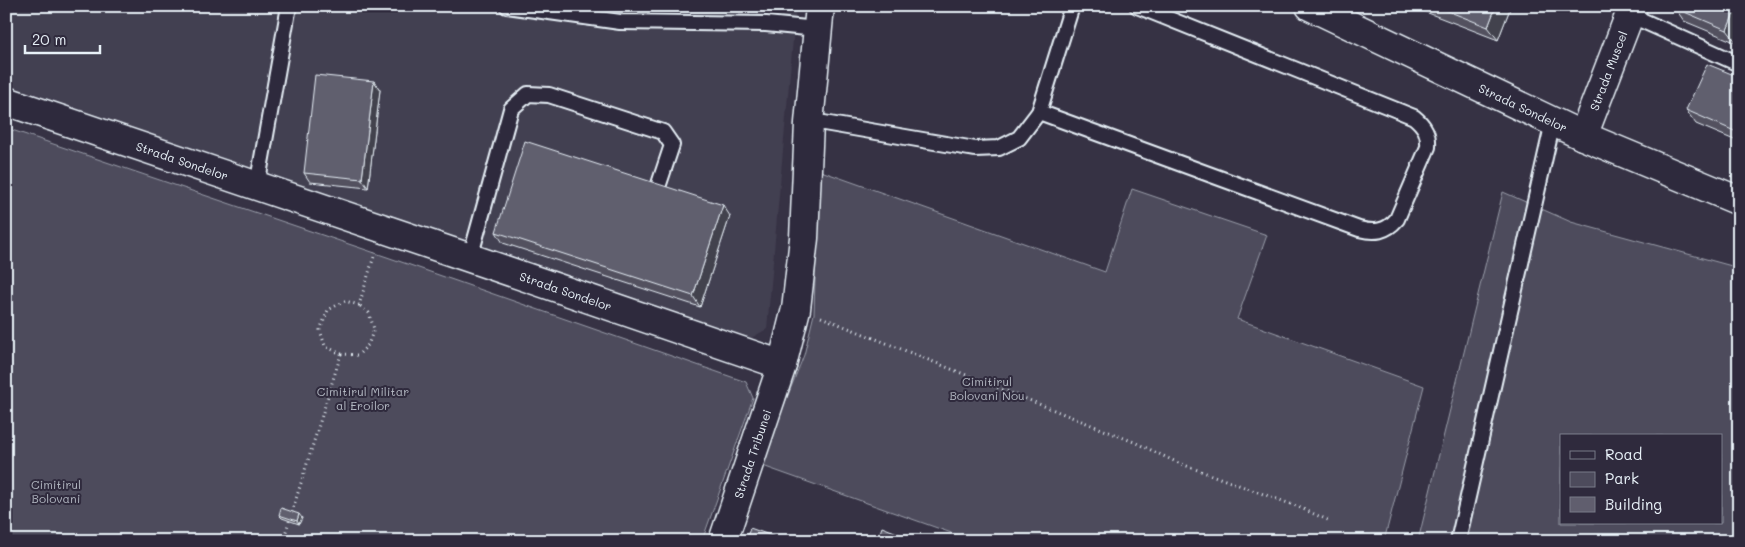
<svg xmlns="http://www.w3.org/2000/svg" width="1745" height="547" viewBox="0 0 1745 547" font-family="Mali,sans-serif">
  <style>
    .built { fill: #433f51 }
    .green { fill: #4d4b5c; stroke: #9a9eaa; fill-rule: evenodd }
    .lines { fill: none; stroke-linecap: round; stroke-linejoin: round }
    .lane-casing { stroke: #e8f1f8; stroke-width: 18 }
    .secondary-casing { stroke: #e8f1f8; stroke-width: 31 }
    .path { stroke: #e8f1f8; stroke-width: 3; stroke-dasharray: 1 4; stroke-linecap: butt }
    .lane { stroke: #2f2a3d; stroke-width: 14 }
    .secondary { stroke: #2f2a3d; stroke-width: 28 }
    .wall { fill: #53515f; stroke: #e8f1f8 }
    .shaded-wall { fill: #43424d; stroke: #e8f1f8 }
    .building { fill: #605e6e; stroke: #e8f1f8 }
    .labels { text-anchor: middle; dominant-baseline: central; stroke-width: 4; stroke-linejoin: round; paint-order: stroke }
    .street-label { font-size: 12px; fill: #e8f1f8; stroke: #2f2a3d }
    .park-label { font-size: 12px; fill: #b2b7c1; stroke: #2f2a3d }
  </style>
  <rect width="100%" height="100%" fill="#363244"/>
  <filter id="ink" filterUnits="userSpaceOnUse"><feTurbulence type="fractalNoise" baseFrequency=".02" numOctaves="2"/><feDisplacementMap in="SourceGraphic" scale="10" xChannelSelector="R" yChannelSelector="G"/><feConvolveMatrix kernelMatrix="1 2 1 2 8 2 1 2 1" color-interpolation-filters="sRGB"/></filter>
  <g filter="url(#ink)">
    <polygon class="built" points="6,6 796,6 767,329 742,343 278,177 6,84"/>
    <g class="green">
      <polygon points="6,128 387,257 746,382 753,398 702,541 6,541"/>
      <polygon points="818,170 1105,272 1132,189 1267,235 1237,319 1424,386 1384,541 974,541 760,465 804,355 814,314"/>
      <path d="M1503 192 1571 222 1739 268V541H1418ZM1561 436H1721V523H1561Z"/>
    </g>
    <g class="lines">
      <defs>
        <g id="lane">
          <polyline points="507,6 620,22 766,24 817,29"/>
          <polyline points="1630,15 1739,64"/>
          <path d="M1039 112 1359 229C1375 233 1386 232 1397 219L1428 147C1429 134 1425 126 1414 117L1137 6"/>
          <polyline points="809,123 824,123 975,149 999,148 1019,138 1039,112 1072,6"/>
          <polyline points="257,186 289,6"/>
          <polyline points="470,258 511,109 528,94 549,95 663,132 672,145 658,187"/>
          <polyline points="1458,541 1553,122"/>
        </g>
        <g id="secondary">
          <path id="s1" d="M1310 6 1583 136 1739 201"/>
          <path id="s2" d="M6 101 470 258 782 365"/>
          <path id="s3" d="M1583 136 1633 6"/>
          <path id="s4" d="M723 541 782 365 796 309 804 238 809 123 820 6"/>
        </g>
      </defs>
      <use href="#lane" class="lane-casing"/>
      <use href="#secondary" class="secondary-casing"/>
      <g class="path">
        <polyline points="821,317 1134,442 1176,462 1296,506 1330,521"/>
        <polyline points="341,354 358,355 368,345 374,329 369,313 359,305"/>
        <polyline points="283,541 341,354 325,346 320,330 328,310 345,301 359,305 375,253"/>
      </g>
      <use href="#lane" class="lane"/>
      <use href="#secondary" class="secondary"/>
    </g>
    <g class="wall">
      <polygon points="1410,6 1511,6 1498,40"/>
      <polygon points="1739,6 1739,38 1737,43 1684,21 1675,8"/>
      <polygon points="1739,77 1739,142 1696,124 1686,110"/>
      <polygon points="374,81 380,90 368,188 310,182 304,173"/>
      <polygon points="730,216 700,307 503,243 496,232"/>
      <polygon points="279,515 302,518 299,524 282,518"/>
    </g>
    <g class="shaded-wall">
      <polygon points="1496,6 1511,6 1498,40 1488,27"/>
      <polygon points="1737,6 1739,6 1739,38 1737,43 1727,30"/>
      <polygon points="374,81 380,90 368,188 362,179"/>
      <polygon points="723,205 730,216 700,307 693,296"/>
      <polygon points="299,514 302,518 299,524 297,521"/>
      <polygon points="905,536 908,541 903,541"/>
    </g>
    <g class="building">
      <polygon points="1435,6 1496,6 1488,27"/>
      <polygon points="1676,6 1737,6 1727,30 1675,8"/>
      <polygon points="1707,64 1739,77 1739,133 1686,110"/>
      <polygon points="315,75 374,81 362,179 304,173"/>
      <polygon points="525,141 723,205 693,296 496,232"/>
      <polygon points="281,508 299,514 297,521 279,515"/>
      <polygon points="882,527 905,536 903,541 877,541"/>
      <polygon points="750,528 775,537 774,541 746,541"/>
    </g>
  </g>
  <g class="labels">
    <g class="street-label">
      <text stroke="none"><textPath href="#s3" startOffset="70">Strada Muscel</textPath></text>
      <text stroke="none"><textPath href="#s1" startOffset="236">Strada Sondelor</textPath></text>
      <text stroke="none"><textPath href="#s2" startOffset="186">Strada Sondelor</textPath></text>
      <text stroke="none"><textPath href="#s2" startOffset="591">Strada Sondelor</textPath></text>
      <text stroke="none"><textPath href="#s4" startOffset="92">Strada Tribunei</textPath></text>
    </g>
    <g class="park-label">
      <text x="987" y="381">Cimitirul<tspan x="987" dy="14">Bolovani Nou</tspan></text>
      <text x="363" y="391">Cimitirul Militar<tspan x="363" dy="14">al Eroilor</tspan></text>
      <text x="56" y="484">Cimitirul<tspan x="56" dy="14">Bolovani</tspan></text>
    </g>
  </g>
  <rect width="1745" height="547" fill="none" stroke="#2f2a3d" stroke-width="25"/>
  <rect x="12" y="12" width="1720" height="522" fill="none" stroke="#e8f1f8" stroke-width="2" filter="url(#ink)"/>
  <rect x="1560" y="434" width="162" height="90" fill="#2f2a3d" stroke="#797a88"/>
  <rect x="1570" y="451" width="25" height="8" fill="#2f2a3d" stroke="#797a88"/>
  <text x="1605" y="460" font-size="15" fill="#e8f1f8">Road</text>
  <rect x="1570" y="472" width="25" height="15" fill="#4d4b5c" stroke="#797a88"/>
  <text x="1605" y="484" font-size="15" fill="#e8f1f8">Park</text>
  <rect x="1570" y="497" width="25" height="15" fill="#605e6e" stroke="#797a88"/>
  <text x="1605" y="510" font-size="15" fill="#e8f1f8">Building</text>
  <path d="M25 45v8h75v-8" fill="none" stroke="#e8f1f8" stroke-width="2.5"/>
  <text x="32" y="45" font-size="15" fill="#e8f1f8" stroke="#2f2a3d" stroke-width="4" paint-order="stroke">20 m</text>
</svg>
